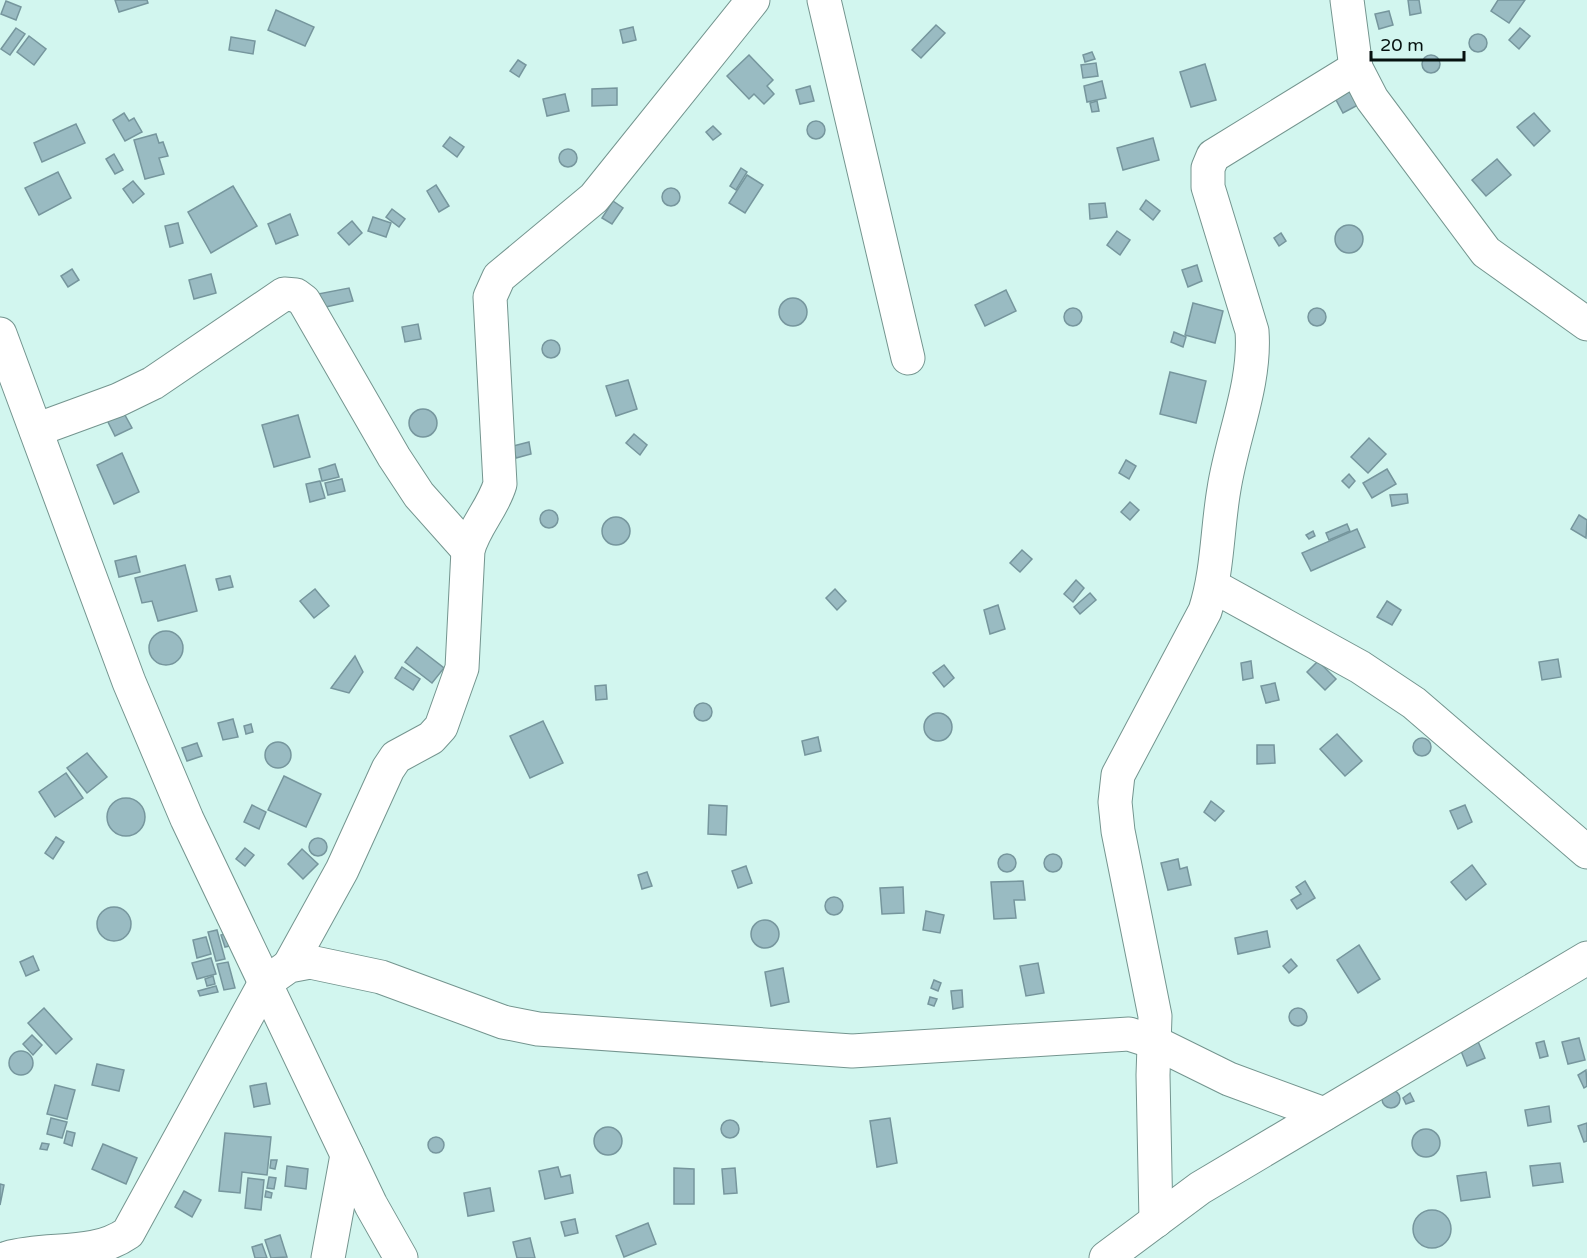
<svg xmlns="http://www.w3.org/2000/svg" width="1587" height="1258" viewBox="0 0 1587 1258" font-family="'Varela Round',sans-serif">
  <style>
    .building { fill: #99bbc2; stroke: #76969d; stroke-width: 1.5 }
    .lines { fill: none; stroke-linecap: round; stroke-linejoin: round }
    .street-casing { stroke: #74958f; stroke-width: 35 }
    .street { stroke: #fff; stroke-width: 33 }
  </style>
  <rect width="100%" height="100%" fill="#d2f6ef"/>
  <g class="building">
    <polygon points="115,0 147,0 148,3 119,12"/>
    <polygon points="1408,0 1419,0 1421,13 1410,15"/>
    <polygon points="1498,0 1525,0 1509,23 1491,11"/>
    <polygon points="6,1 21,7 16,20 1,14"/>
    <polygon points="276,10 314,27 305,46 268,30"/>
    <polygon points="1389,11 1393,25 1379,29 1375,14"/>
    <polygon points="936,25 945,33 921,58 912,50"/>
    <polygon points="633,27 636,40 623,43 620,30"/>
    <polygon points="16,28 25,34 10,55 1,49"/>
    <polygon points="1520,28 1530,36 1519,49 1509,40"/>
    <circle cx="1478" cy="43" r="9"/>
    <polygon points="29,36 46,49 34,65 17,52"/>
    <polygon points="231,37 255,41 253,54 229,50"/>
    <polygon points="1092,52 1095,59 1085,62 1083,55"/>
    <circle cx="1431" cy="64" r="9"/>
    <polygon points="749,55 773,80 767,86 774,94 764,104 754,94 749,99 727,76"/>
    <polygon points="518,60 526,65 519,77 510,71"/>
    <polygon points="1096,63 1098,76 1083,78 1081,65"/>
    <polygon points="1205,64 1216,100 1191,107 1180,72"/>
    <polygon points="1102,81 1106,98 1087,102 1084,86"/>
    <polygon points="810,86 814,101 800,104 796,90"/>
    <polygon points="617,88 617,105 592,106 592,89"/>
    <polygon points="1349,91 1358,105 1343,113 1335,98"/>
    <polygon points="565,94 569,111 547,116 543,99"/>
    <polygon points="1097,101 1099,111 1092,112 1090,103"/>
    <polygon points="124,113 129,121 134,118 142,132 125,141 113,120"/>
    <polygon points="1534,113 1550,131 1534,146 1517,127"/>
    <circle cx="816" cy="130" r="9"/>
    <polygon points="76,124 85,143 42,162 34,143"/>
    <polygon points="713,126 721,134 713,140 706,132"/>
    <polygon points="156,134 159,143 163,142 168,156 159,158 164,174 145,179 134,140"/>
    <polygon points="450,137 464,147 457,157 443,146"/>
    <polygon points="1153,138 1159,160 1123,170 1117,148"/>
    <circle cx="568" cy="158" r="9"/>
    <polygon points="114,154 123,170 115,174 106,159"/>
    <polygon points="1497,159 1511,175 1486,196 1472,180"/>
    <polygon points="741,168 747,172 736,190 730,186"/>
    <polygon points="58,172 71,198 39,215 25,188"/>
    <polygon points="747,175 763,185 745,213 729,203"/>
    <polygon points="133,181 144,194 133,203 123,189"/>
    <polygon points="436,185 449,206 439,212 427,191"/>
    <polygon points="233,186 257,226 211,253 188,212"/>
    <circle cx="671" cy="197" r="9"/>
    <polygon points="1146,200 1160,211 1153,220 1140,209"/>
    <polygon points="613,201 623,208 612,224 602,218"/>
    <polygon points="1105,203 1107,217 1090,219 1089,204"/>
    <polygon points="392,209 405,219 399,227 386,217"/>
    <polygon points="290,214 298,235 276,244 268,224"/>
    <polygon points="373,217 391,223 386,237 368,231"/>
    <polygon points="352,221 362,233 349,245 338,233"/>
    <polygon points="178,223 183,243 170,247 165,226"/>
    <circle cx="1349" cy="239" r="14"/>
    <polygon points="1117,231 1130,240 1120,255 1107,245"/>
    <polygon points="1281,233 1286,241 1279,246 1274,238"/>
    <polygon points="1197,265 1202,281 1188,287 1182,270"/>
    <polygon points="72,269 79,280 68,287 61,276"/>
    <polygon points="211,274 216,293 194,299 189,280"/>
    <polygon points="349,288 353,301 321,308 318,294"/>
    <polygon points="1006,290 1016,311 985,326 975,305"/>
    <circle cx="793" cy="312" r="14"/>
    <polygon points="1193,303 1223,311 1215,343 1185,335"/>
    <circle cx="1073" cy="317" r="9"/>
    <circle cx="1317" cy="317" r="9"/>
    <polygon points="418,324 421,339 405,342 402,327"/>
    <polygon points="1174,332 1186,337 1183,347 1171,342"/>
    <circle cx="551" cy="349" r="9"/>
    <polygon points="1170,372 1206,381 1196,423 1160,414"/>
    <polygon points="628,380 637,409 616,416 606,386"/>
    <polygon points="120,406 132,428 115,436 104,414"/>
    <circle cx="423" cy="423" r="14"/>
    <polygon points="298,415 310,457 274,467 262,425"/>
    <polygon points="634,434 647,445 640,455 626,443"/>
    <polygon points="1369,438 1386,454 1368,473 1351,457"/>
    <polygon points="529,442 531,454 516,458 513,446"/>
    <polygon points="122,453 139,492 114,504 97,465"/>
    <polygon points="1126,460 1136,466 1129,479 1119,473"/>
    <polygon points="335,464 339,477 322,481 319,469"/>
    <polygon points="1387,469 1396,484 1372,498 1363,483"/>
    <polygon points="1349,474 1355,481 1349,488 1342,481"/>
    <polygon points="342,479 345,491 328,495 325,483"/>
    <polygon points="320,481 325,498 310,502 306,484"/>
    <polygon points="1407,494 1408,503 1392,506 1390,495"/>
    <polygon points="1130,502 1139,510 1130,520 1121,512"/>
    <circle cx="549" cy="519" r="9"/>
    <polygon points="1579,515 1587,520 1586,538 1571,529"/>
    <circle cx="616" cy="531" r="14"/>
    <polygon points="1347,524 1350,531 1329,540 1326,533"/>
    <polygon points="1357,529 1365,547 1311,571 1302,553"/>
    <polygon points="1313,531 1315,536 1309,539 1306,535"/>
    <polygon points="1022,550 1032,559 1020,572 1010,563"/>
    <polygon points="136,556 140,572 119,577 115,561"/>
    <polygon points="185,565 197,611 158,621 152,601 142,603 135,578"/>
    <polygon points="230,576 233,587 219,590 216,579"/>
    <polygon points="1076,580 1084,588 1073,602 1064,594"/>
    <polygon points="315,589 329,606 314,618 300,601"/>
    <polygon points="835,589 846,601 837,610 826,598"/>
    <polygon points="1090,593 1096,600 1080,614 1074,607"/>
    <polygon points="1387,601 1401,610 1392,625 1377,617"/>
    <polygon points="998,605 1005,629 990,634 984,610"/>
    <circle cx="166" cy="648" r="17"/>
    <polygon points="417,647 444,668 432,683 405,662"/>
    <polygon points="355,656 363,672 349,693 331,688"/>
    <polygon points="1558,659 1561,677 1542,680 1539,662"/>
    <polygon points="1251,661 1253,678 1243,680 1241,663"/>
    <polygon points="1318,661 1336,679 1325,690 1307,672"/>
    <polygon points="944,665 954,678 944,687 933,673"/>
    <polygon points="402,667 420,679 413,690 395,678"/>
    <polygon points="1275,683 1279,700 1266,703 1261,686"/>
    <polygon points="606,685 607,699 596,700 595,686"/>
    <circle cx="703" cy="712" r="9"/>
    <circle cx="938" cy="727" r="14"/>
    <polygon points="233,719 238,737 223,740 218,723"/>
    <polygon points="543,721 563,763 530,778 510,736"/>
    <polygon points="251,724 253,732 246,734 244,726"/>
    <polygon points="1337,734 1362,761 1345,776 1320,749"/>
    <polygon points="818,737 821,751 805,755 802,741"/>
    <circle cx="1422" cy="747" r="9"/>
    <circle cx="278" cy="755" r="13"/>
    <polygon points="197,743 202,756 187,761 182,748"/>
    <polygon points="1257,745 1274,745 1275,763 1257,764"/>
    <polygon points="87,753 107,777 87,793 67,768"/>
    <polygon points="66,773 83,798 55,817 39,792"/>
    <polygon points="284,776 321,794 306,827 268,810"/>
    <circle cx="126" cy="817" r="19"/>
    <polygon points="1211,801 1224,811 1215,821 1204,812"/>
    <polygon points="252,805 266,812 259,829 244,822"/>
    <polygon points="709,805 727,806 726,835 708,834"/>
    <polygon points="1465,805 1472,822 1458,829 1450,811"/>
    <polygon points="56,837 64,842 53,859 45,853"/>
    <circle cx="318" cy="847" r="9"/>
    <polygon points="245,848 254,855 245,866 236,859"/>
    <polygon points="302,849 318,864 303,879 288,864"/>
    <circle cx="1007" cy="863" r="9"/>
    <circle cx="1053" cy="863" r="9"/>
    <polygon points="1178,859 1180,869 1187,867 1191,885 1168,890 1161,863"/>
    <polygon points="1472,865 1486,884 1466,900 1451,882"/>
    <polygon points="746,866 752,883 738,888 732,871"/>
    <polygon points="647,872 652,886 642,889 638,875"/>
    <polygon points="1023,881 1025,900 1014,900 1016,918 994,919 991,882"/>
    <polygon points="1305,881 1315,898 1297,909 1291,900 1301,894 1296,887"/>
    <polygon points="903,887 904,913 882,914 880,888"/>
    <circle cx="834" cy="906" r="9"/>
    <circle cx="114" cy="924" r="17"/>
    <polygon points="926,911 944,915 940,933 923,930"/>
    <circle cx="765" cy="934" r="14"/>
    <polygon points="217,930 225,959 216,961 208,932"/>
    <polygon points="1267,931 1270,947 1238,954 1235,938"/>
    <polygon points="232,932 234,945 225,947 221,935"/>
    <polygon points="206,937 211,954 197,958 193,940"/>
    <polygon points="1359,945 1380,979 1358,993 1337,960"/>
    <polygon points="33,956 39,970 26,976 20,962"/>
    <polygon points="211,958 216,974 197,979 192,963"/>
    <polygon points="1291,959 1297,966 1289,973 1283,966"/>
    <polygon points="228,962 235,988 224,990 217,964"/>
    <polygon points="1038,963 1044,993 1026,996 1020,966"/>
    <polygon points="783,968 789,1002 771,1006 765,972"/>
    <polygon points="213,976 215,984 207,986 205,979"/>
    <polygon points="934,980 941,983 938,991 931,988"/>
    <polygon points="216,986 218,992 200,996 198,991"/>
    <polygon points="962,990 963,1007 953,1009 951,991"/>
    <polygon points="930,997 937,999 934,1006 928,1004"/>
    <polygon points="44,1008 72,1039 56,1054 28,1023"/>
    <circle cx="1298" cy="1017" r="9"/>
    <polygon points="32,1035 42,1045 33,1055 23,1044"/>
    <polygon points="1579,1038 1585,1060 1568,1064 1562,1042"/>
    <polygon points="1477,1039 1485,1058 1467,1066 1459,1046"/>
    <polygon points="1544,1041 1548,1056 1540,1058 1536,1043"/>
    <circle cx="21" cy="1063" r="12"/>
    <polygon points="97,1064 124,1070 119,1091 92,1085"/>
    <polygon points="1586,1070 1587,1086 1584,1088 1578,1075"/>
    <polygon points="266,1083 270,1104 254,1107 250,1086"/>
    <polygon points="55,1085 75,1090 67,1119 47,1114"/>
    <circle cx="1391" cy="1099" r="9"/>
    <polygon points="1410,1093 1414,1101 1406,1104 1403,1098"/>
    <polygon points="1549,1106 1551,1122 1528,1126 1525,1110"/>
    <polygon points="51,1118 67,1122 62,1138 47,1134"/>
    <polygon points="890,1118 897,1163 877,1167 870,1121"/>
    <circle cx="730" cy="1129" r="9"/>
    <polygon points="1587,1123 1587,1141 1584,1142 1578,1126"/>
    <circle cx="608" cy="1141" r="14"/>
    <circle cx="1426" cy="1143" r="14"/>
    <polygon points="67,1131 75,1133 72,1146 64,1143"/>
    <polygon points="225,1133 271,1137 267,1175 242,1172 240,1193 219,1191"/>
    <circle cx="436" cy="1145" r="8"/>
    <polygon points="42,1143 49,1144 47,1150 40,1149"/>
    <polygon points="103,1144 137,1158 126,1184 92,1169"/>
    <polygon points="271,1160 277,1160 275,1169 270,1168"/>
    <polygon points="1560,1163 1563,1182 1533,1186 1530,1166"/>
    <polygon points="287,1166 308,1169 306,1189 285,1186"/>
    <polygon points="558,1167 561,1177 570,1175 573,1193 545,1199 539,1171"/>
    <polygon points="674,1168 694,1169 694,1204 674,1204"/>
    <polygon points="735,1168 737,1193 724,1194 722,1169"/>
    <polygon points="1486,1172 1490,1197 1461,1201 1457,1176"/>
    <polygon points="269,1177 276,1178 274,1189 267,1188"/>
    <polygon points="248,1178 264,1180 261,1210 245,1208"/>
    <polygon points="0,1184 4,1185 0,1205"/>
    <polygon points="490,1188 494,1211 468,1216 464,1193"/>
    <polygon points="184,1191 201,1200 192,1217 175,1207"/>
    <polygon points="266,1191 272,1193 271,1198 265,1197"/>
    <circle cx="1432" cy="1229" r="19"/>
    <polygon points="575,1219 578,1233 565,1236 561,1222"/>
    <polygon points="648,1223 656,1244 624,1257 616,1236"/>
    <polygon points="280,1235 287,1257 271,1258 265,1240"/>
    <polygon points="530,1238 535,1258 517,1258 513,1242"/>
    <polygon points="262,1244 267,1258 255,1258 252,1247"/>
  </g>
  <g class="lines">
    <defs>
      <g id="street">
        <polyline points="824,0 908,358"/>
        <polyline points="1347,0 1356,68 1372,99 1486,252 1587,324"/>
        <polyline points="0,334 129,682 187,819 371,1205 401,1258"/>
        <polyline points="36,430 118,400 153,383 284,294 296,295 304,301 394,457 419,495 468,550"/>
        <polyline points="1213,586 1360,667 1414,703 1587,852"/>
        <path d="M289 966 342 870 388 769 396 757 431 738 441 727 462 668 468 550C475 525 493 508 500 484L490 297 499 277 594 198 753 0"/>
        <path d="M1156 1221 1153 1075 1155 1016 1118 831 1115 802 1118 775 1205 611C1218 571 1217 529 1224 489 1232 437 1256 384 1252 331L1208 187V168L1213 156 1356 68"/>
        <path d="M7 1258C49 1246 92 1258 128 1233L265 983 289 966 310 962 381 977 503 1022 538 1029 852 1051 1129 1034 1154 1042 1229 1079 1324 1114"/>
        <polyline points="328,1258 347,1155"/>
        <polyline points="1106,1258 1200,1188 1587,958"/>
      </g>
    </defs>
    <use href="#street" class="street-casing"/>
    <use href="#street" class="street"/>
  </g>
  <path d="M1371 51v9h93v-9" fill="none" stroke="#05110f" stroke-width="3"/>
  <text x="1380" y="51" font-size="18" fill="#05110f" stroke="#d2f6ef" stroke-width="4.5" paint-order="stroke">20 m</text>
</svg>
